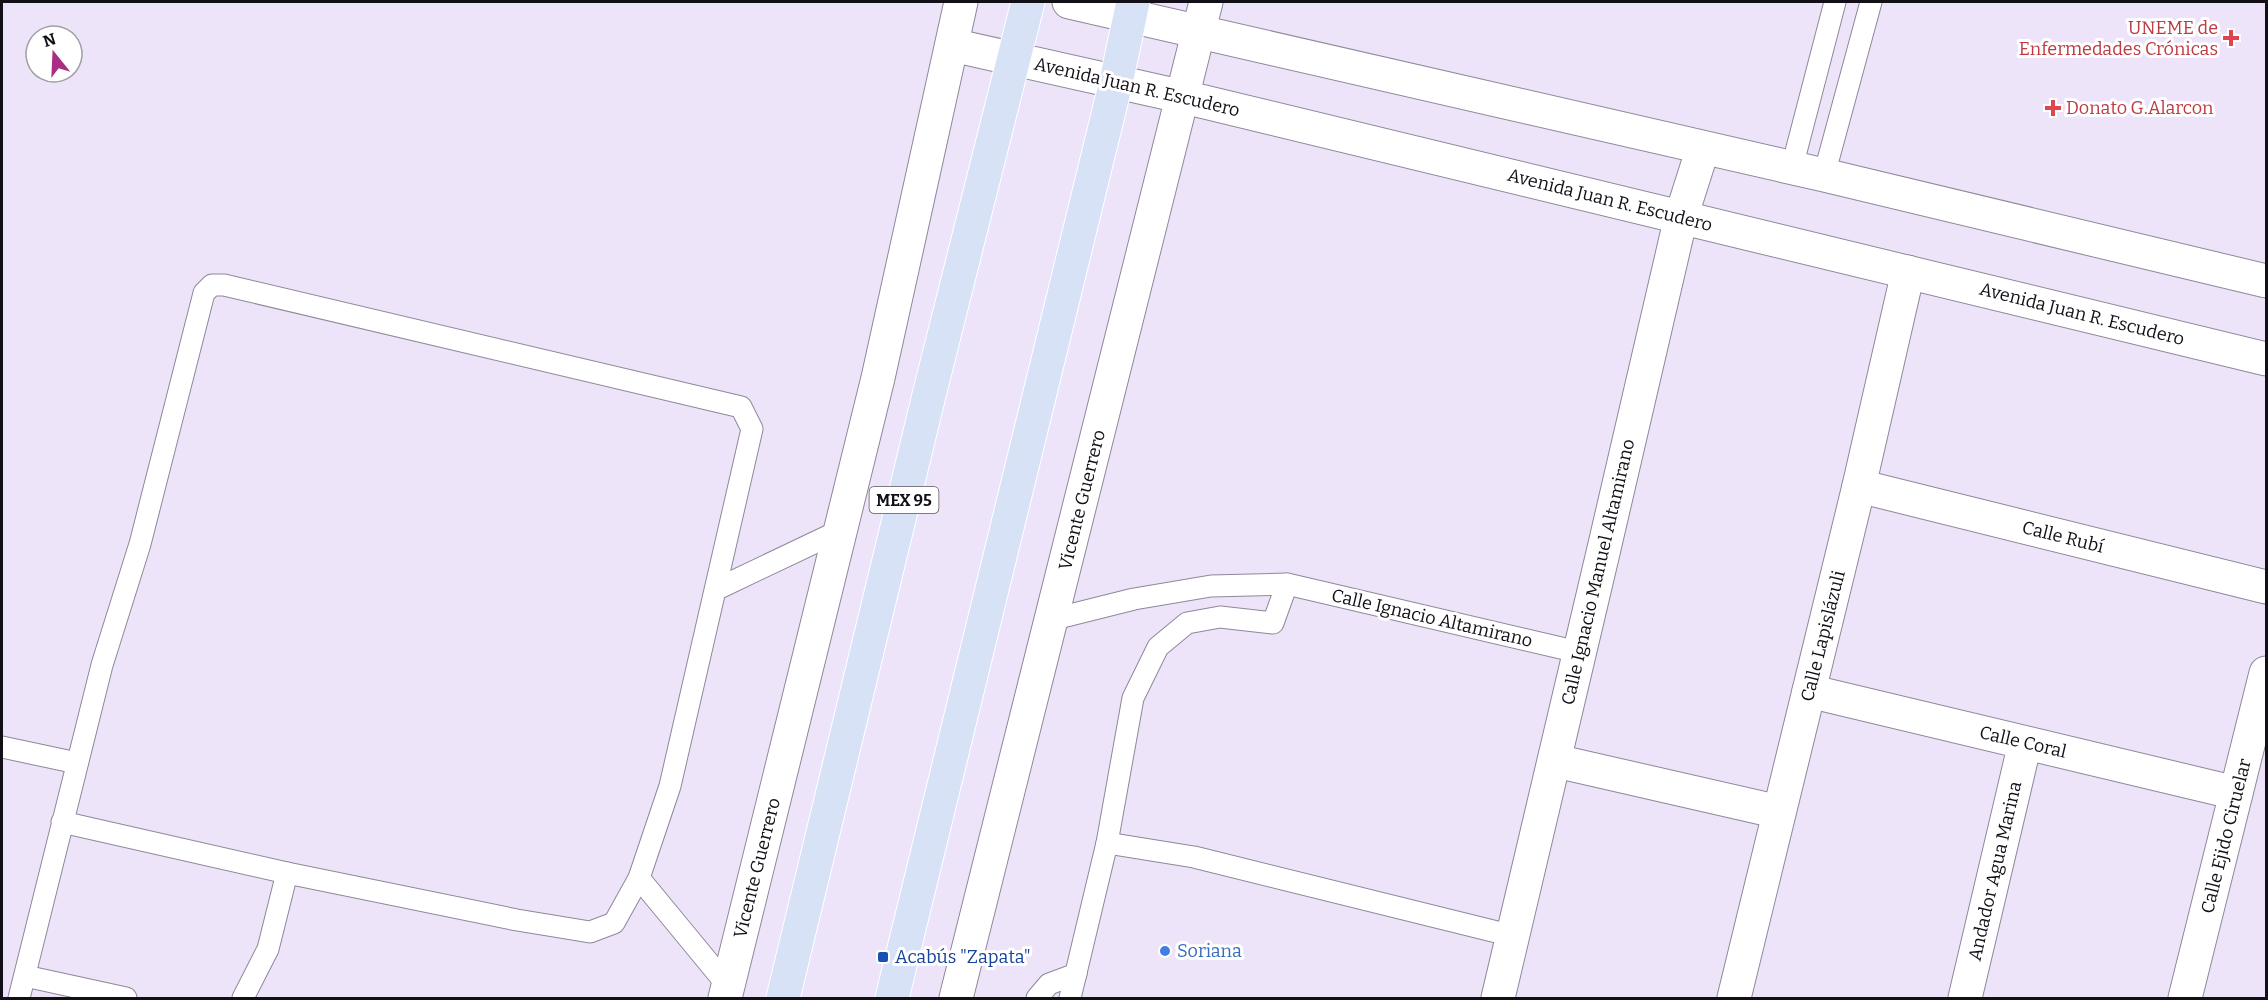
<svg xmlns="http://www.w3.org/2000/svg" width="2268" height="1000" viewBox="0 0 2268 1000" font-family="Bitter,serif">
  <style>
    .lines { fill: none; stroke-linecap: round; stroke-linejoin: round }
    .service-casing { stroke: #8f879a; stroke-width: 23 }
    .minor-casing { stroke: #8f879a; stroke-width: 35 }
    .secondary-casing { stroke: #8f879a; stroke-width: 35 }
    .primary-casing { stroke: #fff; stroke-width: 35 }
    .service { stroke: #fff; stroke-width: 21 }
    .minor { stroke: #fff; stroke-width: 33 }
    .secondary { stroke: #fff; stroke-width: 33 }
    .primary { stroke: #d7e2f6; stroke-width: 33 }
    .health-dot { fill: #e0444e; stroke: #fff; stroke-width: 2 }
    .shop-dot { fill: #3f7fe0; stroke: #fff; stroke-width: 2 }
    .transit-dot { fill: #1a4fb4; stroke: #fff; stroke-width: 2 }
    .labels { text-anchor: middle; dominant-baseline: central; stroke-width: 6; stroke-linejoin: round; paint-order: stroke }
    .shield { fill: #fff; stroke: #59575c; stroke-width: 1.5 }
    .shield-label { font-size: 16px; font-weight: bold; fill: #120f16 }
    .health-label { font-size: 18px; fill: #be3a42; stroke: #fff; text-anchor: end }
    .street-label { font-size: 18px; fill: #120f16; stroke: #fff }
    .shop-label { font-size: 18px; fill: #366cbe; stroke: #fff; text-anchor: start }
    .transit-label { font-size: 18px; fill: #164399; stroke: #fff; text-anchor: start }
  </style>
  <rect width="100%" height="100%" fill="#ede4f9"/>
  <g class="lines">
    <defs>
      <g id="service">
        <polyline points="1792,167 1835,2"/>
        <polyline points="1824,175 1871,2"/>
        <polyline points="717,589 841,530"/>
        <polyline points="1050,620 1134,599 1211,586 1287,584 1578,652"/>
        <polyline points="2,747 77,763"/>
        <polyline points="1107,843 1194,857 1513,936"/>
        <polyline points="639,878 728,986"/>
        <polyline points="25,976 126,998"/>
        <polyline points="19,998 102,665 140,544 204,293 212,285 224,285 741,407 752,429 670,786 639,878 614,923 590,932 517,920 287,873 62,822"/>
        <polyline points="243,998 268,949 287,873"/>
        <polyline points="1037,998 1049,984 1076,974"/>
        <polyline points="1070,998 1107,843 1133,698 1158,647 1187,623 1220,617 1273,623 1287,584"/>
      </g>
      <g id="minor">
        <polyline points="1859,486 2266,587"/>
        <polyline points="1809,691 2236,793"/>
        <polyline points="1556,761 1779,812"/>
        <path d="M1498 998C1561 739 1620 477 1681 217L1703 148"/>
        <polyline points="1734,998 1859,486 1908,272"/>
        <polyline points="1965,998 2025,743"/>
        <polyline points="2185,998 2266,673"/>
      </g>
      <g id="secondary">
        <polyline points="1069,2 1824,175 2266,281"/>
        <polyline points="952,45 1184,97 2266,359"/>
        <polyline points="725,998 878,378 961,2"/>
        <polyline points="956,998 1206,2"/>
      </g>
      <g id="primary">
        <polyline points="783,998 929,395 1028,2"/>
        <polyline points="892,998 1116,82 1133,2"/>
      </g>
    </defs>
    <use href="#service" class="service-casing"/>
    <use href="#minor" class="minor-casing"/>
    <use href="#secondary" class="secondary-casing"/>
    <use href="#primary" class="primary-casing"/>
    <use href="#service" class="service"/>
    <use href="#minor" class="minor"/>
    <use href="#secondary" class="secondary"/>
    <use href="#primary" class="primary"/>
  </g>
  <g class="health-dot">
    <path d="M2228 29h6v6h6v6h-6v6h-6v-6h-6v-6h6z"/>
    <path d="M2050 99h6v6h6v6h-6v6h-6v-6h-6v-6h6z"/>
  </g>
  <circle class="shop-dot" cx="1165" cy="951" r="6"/>
  <rect class="transit-dot" x="877" y="951" width="12" height="12" rx="3"/>
  <g class="labels">
    <rect class="shield" x="869.5" y="487" width="69" height="26" rx="4.5"/>
    <g class="shield-label">
      <text x="904" y="500">MEX 95</text>
    </g>
    <g class="health-label">
      <text x="2218" y="28">UNEME de<tspan x="2218" dy="21">Enfermedades Crónicas</tspan></text>
      <text x="2066" y="108" text-anchor="start">Donato G.Alarcon</text>
    </g>
    <g class="street-label">
      <text transform="translate(1137 87) rotate(13)">Avenida Juan R. Escudero</text>
      <text transform="translate(1610 200) rotate(14)">Avenida Juan R. Escudero</text>
      <text transform="translate(2082 314) rotate(14)">Avenida Juan R. Escudero</text>
      <text transform="translate(1082 500) rotate(-76)">Vicente Guerrero</text>
      <text transform="translate(2063 537) rotate(14)">Calle Rubí</text>
      <text transform="translate(1598 572) rotate(-77)">Calle Ignacio Manuel Altamirano</text>
      <text transform="translate(1432 618) rotate(13)">Calle Ignacio Altamirano</text>
      <text transform="translate(1823 636) rotate(-76)">Calle Lapislázuli</text>
      <text transform="translate(2023 742) rotate(13)">Calle Coral</text>
      <text transform="translate(2226 836) rotate(-76)">Calle Ejido Ciruelar</text>
      <text transform="translate(757 868) rotate(-76)">Vicente Guerrero</text>
      <text transform="translate(1995 871) rotate(-77)">Andador Agua Marina</text>
    </g>
    <g class="shop-label">
      <text x="1177" y="951">Soriana</text>
    </g>
    <g class="transit-label">
      <text x="895" y="957">Acabús "Zapata"</text>
    </g>
  </g>
  <rect width="2268" height="1000" fill="none" stroke="#120f16" stroke-width="6"/>
  <g transform="translate(54 54) rotate(342)"><circle r="28" fill="#ffffff" stroke="#a09fa2" stroke-width="1.5"/>
  <path d="M0-4.5L10 22L0 15L-10 22Z" fill="#a82f84"/>
  <text y="-9" font-size="16" font-weight="bold" text-anchor="middle" fill="#120f16">N</text>
  </g>
</svg>
